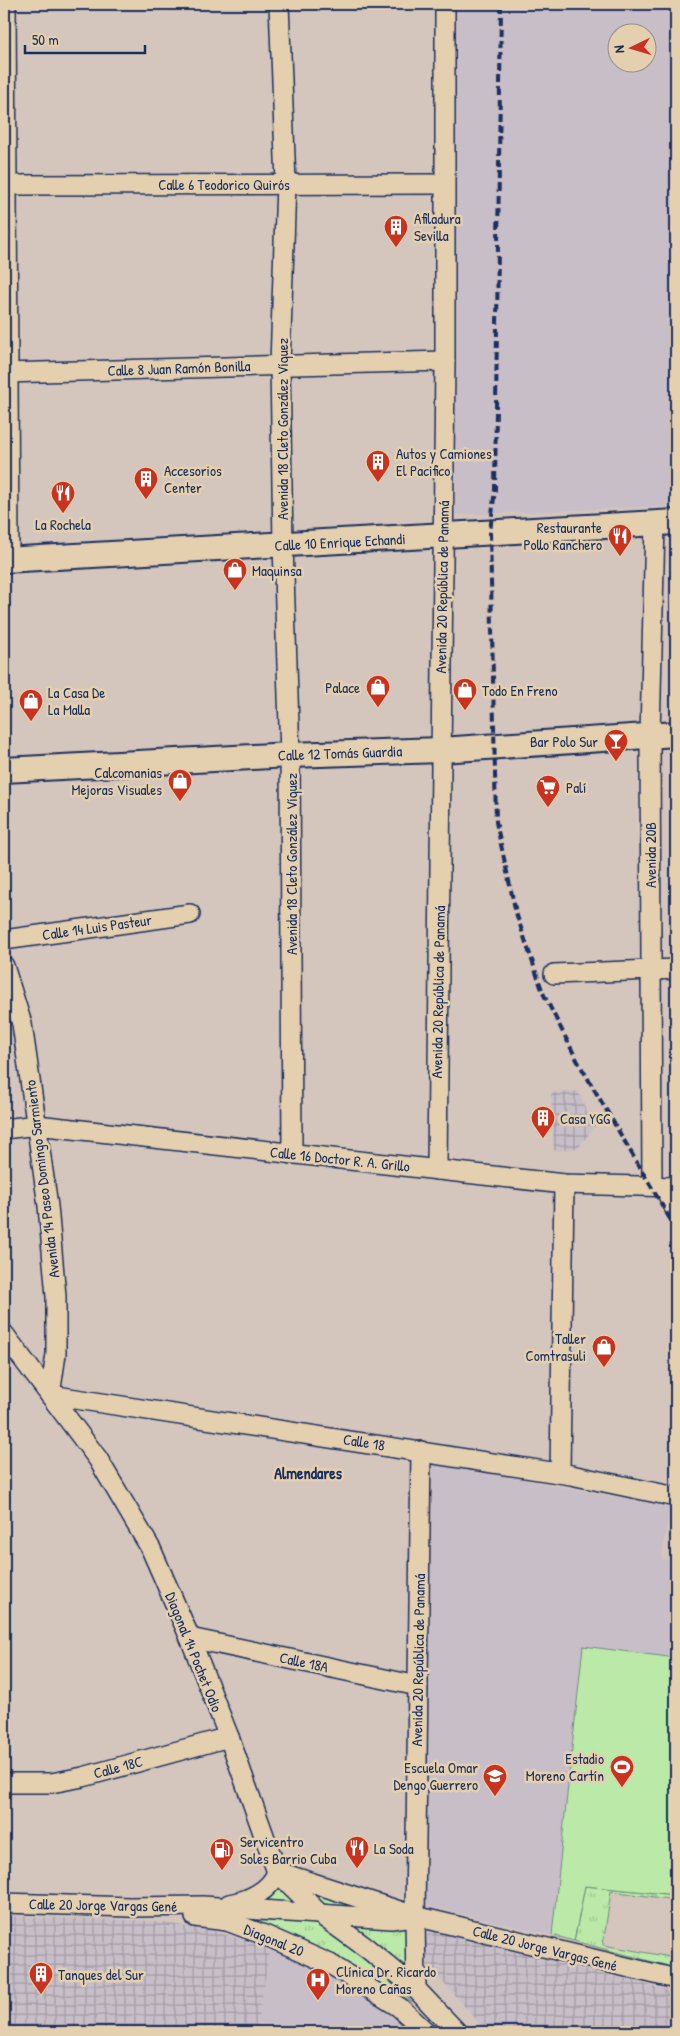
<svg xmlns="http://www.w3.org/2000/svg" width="680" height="2036" viewBox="0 0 680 2036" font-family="'Patrick Hand',sans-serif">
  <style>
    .built { fill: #c8bec7; fill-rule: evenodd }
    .industrial { fill: url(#industrial-grid) }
    .grass { fill: url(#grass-tufts); stroke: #6b8c82 }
    .pitch { fill: #bbe9a7; stroke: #6b8c82 }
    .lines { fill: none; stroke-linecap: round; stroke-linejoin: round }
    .minor-casing { stroke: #1b2f5e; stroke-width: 22 }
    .tertiary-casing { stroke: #1b2f5e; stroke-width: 28 }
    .minor { stroke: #e4cfae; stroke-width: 19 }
    .tertiary { stroke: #e4cfae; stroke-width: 24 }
    .rail { stroke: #1b2f5e; stroke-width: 4; stroke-dasharray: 8 4; stroke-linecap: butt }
    .labels { text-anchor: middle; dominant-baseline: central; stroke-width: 5; stroke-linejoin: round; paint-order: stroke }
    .street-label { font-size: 15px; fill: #1b2f5e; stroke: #e4cfae }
    .poi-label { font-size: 15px; fill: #1b2f5e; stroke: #e4cfae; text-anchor: start }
    .neighbourhood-label { font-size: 16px; font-weight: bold; fill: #1b2f5e; stroke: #e4cfae }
  </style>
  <defs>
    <pattern id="industrial-grid" width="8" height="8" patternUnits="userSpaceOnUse" patternTransform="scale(1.25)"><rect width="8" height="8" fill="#c8bec7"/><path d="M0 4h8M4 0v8" fill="none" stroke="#a29ba5"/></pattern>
    <pattern id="grass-tufts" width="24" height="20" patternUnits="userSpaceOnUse" patternTransform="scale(1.25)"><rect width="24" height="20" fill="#bbe9a7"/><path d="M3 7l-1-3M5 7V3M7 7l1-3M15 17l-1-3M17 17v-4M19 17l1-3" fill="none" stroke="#a0c892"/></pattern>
  </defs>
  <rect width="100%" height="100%" fill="#d4c5bd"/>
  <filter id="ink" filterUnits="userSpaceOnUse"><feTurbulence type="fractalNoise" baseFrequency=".02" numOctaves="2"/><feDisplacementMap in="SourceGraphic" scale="10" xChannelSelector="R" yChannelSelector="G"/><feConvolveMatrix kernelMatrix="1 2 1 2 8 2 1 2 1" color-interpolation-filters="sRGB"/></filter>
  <g filter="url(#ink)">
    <g class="built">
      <path d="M454 4H676V506L456 515ZM618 32H648V62H618Z"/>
      <polygon points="428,1462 670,1507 661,1559 676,1562 676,1658 583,1646 552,1935 423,1905"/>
      <polygon points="270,1947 310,1963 356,1986 410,2032 257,2032"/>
    </g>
    <g class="industrial">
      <polygon points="578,1091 595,1126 578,1148 554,1151 551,1093"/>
      <polygon points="4,1916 152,1921 208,1930 270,1947 257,2032 4,2032"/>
      <polygon points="430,1931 676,1992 676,2032 485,2032 477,2020 428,1966 424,1942"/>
    </g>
    <g class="grass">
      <polygon points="279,1882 306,1910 261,1901"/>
      <polygon points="585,1886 676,1895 676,1900 611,1891 603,1945 676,1958 676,1968 574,1941"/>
      <polygon points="307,1887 397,1912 335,1910 315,1901"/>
      <polygon points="239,1920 310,1922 317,1924 365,1960 412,2002 342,1963"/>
      <polygon points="346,1922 409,1927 408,1972"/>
    </g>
    <polygon class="pitch" points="583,1646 676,1658 676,1895 585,1886 574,1941 552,1935"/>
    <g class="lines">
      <defs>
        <g id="minor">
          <polyline points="6,4 9,560"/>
          <polyline points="279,4 286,183 280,365 283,545 290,755 292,1154"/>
          <polyline points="4,185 444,184"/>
          <polyline points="4,373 445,361"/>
          <polyline points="4,940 190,914"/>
          <polyline points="4,966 22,1024 48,1206 56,1296 56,1354 50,1395"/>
          <polyline points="554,974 676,969"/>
          <polyline points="4,1129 37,1125 564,1184 676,1187"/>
          <polyline points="437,1170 445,361 445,4"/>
          <polyline points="652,1186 650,736 655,523"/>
          <polyline points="664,1187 676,1211"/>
          <polyline points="4,1334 98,1459 151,1549 190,1638 229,1737 277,1872 321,1915 368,1949 416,1989 457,2032"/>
          <polyline points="50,1395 571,1475 676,1497"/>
          <polyline points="560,1473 564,1184"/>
          <polyline points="190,1638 418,1686"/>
          <polyline points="4,1783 51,1783 83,1777 229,1737"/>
          <polyline points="279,1872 415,1916 676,1979"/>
          <polyline points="4,1903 130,1907 203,1906 391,1919 406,1917"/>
          <path d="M229 1904C248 1901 270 1891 277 1872"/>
          <polyline points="195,1917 227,1921 267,1936 330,1964 399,2007 426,2032"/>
          <polyline points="416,1989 415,1916 421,1451"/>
        </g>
        <g id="tertiary">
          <polyline points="4,560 676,522"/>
          <polyline points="4,770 290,755 441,750 676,734"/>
        </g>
      </defs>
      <use href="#minor" class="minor-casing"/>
      <use href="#tertiary" class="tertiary-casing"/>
      <use href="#minor" class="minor"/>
      <use href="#tertiary" class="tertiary"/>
      <polyline class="rail" points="501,4 495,489 490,532 496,822 516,913 543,993 577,1060 676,1229"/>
    </g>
  </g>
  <defs>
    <symbol id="building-pin" viewBox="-11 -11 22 30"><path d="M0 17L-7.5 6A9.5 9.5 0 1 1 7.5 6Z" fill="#c8321e" stroke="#e4cfae"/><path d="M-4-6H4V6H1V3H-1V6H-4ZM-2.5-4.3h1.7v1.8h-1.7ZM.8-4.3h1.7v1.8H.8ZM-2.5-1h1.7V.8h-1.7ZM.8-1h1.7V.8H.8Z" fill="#fff"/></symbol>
    <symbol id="restaurant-pin" viewBox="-11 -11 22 30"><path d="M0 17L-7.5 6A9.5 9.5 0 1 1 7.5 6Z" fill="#c8321e" stroke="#e4cfae"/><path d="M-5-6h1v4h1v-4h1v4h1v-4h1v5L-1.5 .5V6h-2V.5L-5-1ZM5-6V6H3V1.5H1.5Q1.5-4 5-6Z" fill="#fff"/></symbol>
    <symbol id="shop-pin" viewBox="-11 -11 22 30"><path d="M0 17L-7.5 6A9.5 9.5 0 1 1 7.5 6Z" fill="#c8321e" stroke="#e4cfae"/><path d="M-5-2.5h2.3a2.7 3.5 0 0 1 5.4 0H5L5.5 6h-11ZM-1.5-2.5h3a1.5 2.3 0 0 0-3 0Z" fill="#fff"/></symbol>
    <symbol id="bar-pin" viewBox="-11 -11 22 30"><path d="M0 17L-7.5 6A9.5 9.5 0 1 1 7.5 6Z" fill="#c8321e" stroke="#e4cfae"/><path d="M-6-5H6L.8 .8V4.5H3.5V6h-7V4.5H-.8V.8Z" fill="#fff"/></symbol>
    <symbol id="supermarket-pin" viewBox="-11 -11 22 30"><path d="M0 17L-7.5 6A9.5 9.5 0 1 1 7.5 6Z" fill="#c8321e" stroke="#e4cfae"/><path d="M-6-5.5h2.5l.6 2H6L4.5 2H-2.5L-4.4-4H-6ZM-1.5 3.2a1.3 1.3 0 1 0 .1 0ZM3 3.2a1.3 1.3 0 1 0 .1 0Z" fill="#fff"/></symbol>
    <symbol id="stadium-pin" viewBox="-11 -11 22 30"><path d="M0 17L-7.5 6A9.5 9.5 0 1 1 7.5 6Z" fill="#c8321e" stroke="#e4cfae"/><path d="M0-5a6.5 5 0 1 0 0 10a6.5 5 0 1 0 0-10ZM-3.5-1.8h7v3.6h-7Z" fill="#fff"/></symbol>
    <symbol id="school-pin" viewBox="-11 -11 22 30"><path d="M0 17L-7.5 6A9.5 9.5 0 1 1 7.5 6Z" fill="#c8321e" stroke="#e4cfae"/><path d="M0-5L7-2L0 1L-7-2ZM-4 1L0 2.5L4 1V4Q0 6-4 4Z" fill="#fff"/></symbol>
    <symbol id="fuel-pin" viewBox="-11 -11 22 30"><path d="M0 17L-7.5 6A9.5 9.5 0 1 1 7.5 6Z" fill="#c8321e" stroke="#e4cfae"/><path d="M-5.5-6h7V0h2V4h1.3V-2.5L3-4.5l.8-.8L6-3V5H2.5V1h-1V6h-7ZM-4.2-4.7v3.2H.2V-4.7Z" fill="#fff"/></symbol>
    <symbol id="hospital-pin" viewBox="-11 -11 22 30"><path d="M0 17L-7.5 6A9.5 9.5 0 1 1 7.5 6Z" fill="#c8321e" stroke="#e4cfae"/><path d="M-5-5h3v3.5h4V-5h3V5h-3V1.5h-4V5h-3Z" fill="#fff"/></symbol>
  </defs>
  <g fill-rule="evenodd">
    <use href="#building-pin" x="382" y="213" width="28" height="38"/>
    <use href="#building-pin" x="364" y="448" width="28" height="38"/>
    <use href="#building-pin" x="132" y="465" width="28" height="38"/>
    <use href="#restaurant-pin" x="49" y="479" width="28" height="38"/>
    <use href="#restaurant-pin" x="606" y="522" width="28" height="38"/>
    <use href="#shop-pin" x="221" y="556" width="28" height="38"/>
    <use href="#shop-pin" x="364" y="673" width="28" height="38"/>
    <use href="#shop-pin" x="451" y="676" width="28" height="38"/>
    <use href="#shop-pin" x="17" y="687" width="28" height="38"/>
    <use href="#bar-pin" x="602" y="727" width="28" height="38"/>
    <use href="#shop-pin" x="166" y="767" width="28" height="38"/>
    <use href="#supermarket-pin" x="534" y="773" width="28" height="38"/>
    <use href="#building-pin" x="529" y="1104" width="28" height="38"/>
    <use href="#shop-pin" x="590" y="1333" width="28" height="38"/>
    <use href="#stadium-pin" x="608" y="1753" width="28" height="38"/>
    <use href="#school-pin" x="481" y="1762" width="28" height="38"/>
    <use href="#restaurant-pin" x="343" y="1834" width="28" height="38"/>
    <use href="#fuel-pin" x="208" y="1836" width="28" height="38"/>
    <use href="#building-pin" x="27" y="1960" width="28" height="38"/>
    <use href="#hospital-pin" x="304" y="1966" width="28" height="38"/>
  </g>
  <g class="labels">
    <g class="street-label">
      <text x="224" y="184">Calle 6 Teodorico Quirós</text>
      <text transform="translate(179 368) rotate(-2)">Calle 8 Juan Ramón Bonilla</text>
      <text transform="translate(282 429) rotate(-90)">Avenida 18 Cleto González Víquez</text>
      <text transform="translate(340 542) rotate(-3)">Calle 10 Enrique Echandi</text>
      <text transform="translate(442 587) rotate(-89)">Avenida 20 República de Panamá</text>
      <text transform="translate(340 753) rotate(-2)">Calle 12 Tomás Guardia</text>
      <text transform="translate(650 855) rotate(-90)">Avenida 20B</text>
      <text transform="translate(291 864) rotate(-90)">Avenida 18 Cleto González Víquez</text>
      <text transform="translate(97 927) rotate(-8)">Calle 14 Luis Pasteur</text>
      <text transform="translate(438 992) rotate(-89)">Avenida 20 República de Panamá</text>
      <text transform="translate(340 1159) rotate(6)">Calle 16 Doctor R. A. Grillo</text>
      <text transform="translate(42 1179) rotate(-97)">Avenida 14 Paseo Domingo Sarmiento</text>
      <text transform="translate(364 1442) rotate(9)">Calle 18</text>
      <text transform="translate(194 1652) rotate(68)">Diagonal 14 Pochet Odio</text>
      <text transform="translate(418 1660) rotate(-89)">Avenida 20 República de Panamá</text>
      <text transform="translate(304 1662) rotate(12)">Calle 18A</text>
      <text transform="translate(118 1767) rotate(-15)">Calle 18C</text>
      <text transform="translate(103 1905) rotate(1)">Calle 20 Jorge Vargas Gené</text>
      <text transform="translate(274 1940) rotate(22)">Diagonal 20</text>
      <text transform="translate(545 1948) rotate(14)">Calle 20 Jorge Vargas Gené</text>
    </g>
    <g class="poi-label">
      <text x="414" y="218">Afiladura<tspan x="414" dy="17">Sevilla</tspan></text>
      <text x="396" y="453">Autos y Camiones<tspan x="396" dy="17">El Pacifico</tspan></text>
      <text x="164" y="470">Accesorios<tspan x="164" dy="17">Center</tspan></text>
      <text x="63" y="524" text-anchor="middle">La Rochela</text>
      <text x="602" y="527" text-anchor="end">Restaurante<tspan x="602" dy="17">Pollo Ranchero</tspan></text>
      <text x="252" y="570">Maquinsa</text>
      <text x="360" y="687" text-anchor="end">Palace</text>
      <text x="482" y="690">Todo En Freno</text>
      <text x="48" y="692">La Casa De<tspan x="48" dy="17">La Malla</tspan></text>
      <text x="598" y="741" text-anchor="end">Bar Polo Sur</text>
      <text x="162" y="772" text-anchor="end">Calcomanias<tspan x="162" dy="17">Mejoras Visuales</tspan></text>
      <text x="566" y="787">Palí</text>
      <text x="560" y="1118">Casa YGG</text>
      <text x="586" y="1338" text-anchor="end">Taller<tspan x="586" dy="17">Comtrasuli</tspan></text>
      <text x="604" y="1758" text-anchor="end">Estadio<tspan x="604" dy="17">Moreno Cartín</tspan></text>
      <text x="478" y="1767" text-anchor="end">Escuela Omar<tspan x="478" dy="17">Dengo Guerrero</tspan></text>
      <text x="240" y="1841">Servicentro<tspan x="240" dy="17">Soles Barrio Cuba</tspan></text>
      <text x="374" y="1848">La Soda</text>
      <text x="336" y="1971">Clínica Dr. Ricardo<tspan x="336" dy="17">Moreno Cañas</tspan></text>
      <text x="58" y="1974">Tanques del Sur</text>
    </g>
    <g class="neighbourhood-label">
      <text x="308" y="1473">Almendares</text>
    </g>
  </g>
  <rect width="680" height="2036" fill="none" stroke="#e4cfae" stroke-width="20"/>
  <rect x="10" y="10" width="660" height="2016" fill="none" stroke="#1b2f5e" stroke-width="2" filter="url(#ink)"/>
  <g transform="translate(632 48) rotate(265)"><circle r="24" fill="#e4cfae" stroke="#948f8e"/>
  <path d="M0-4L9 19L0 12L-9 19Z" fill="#c8321e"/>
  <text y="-8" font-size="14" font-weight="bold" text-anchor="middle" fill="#1b2f5e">N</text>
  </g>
  <path d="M25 45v8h120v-8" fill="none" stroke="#1b2f5e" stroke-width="2.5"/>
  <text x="32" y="45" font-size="15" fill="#1b2f5e" stroke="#e4cfae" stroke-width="4" paint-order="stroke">50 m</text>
</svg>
